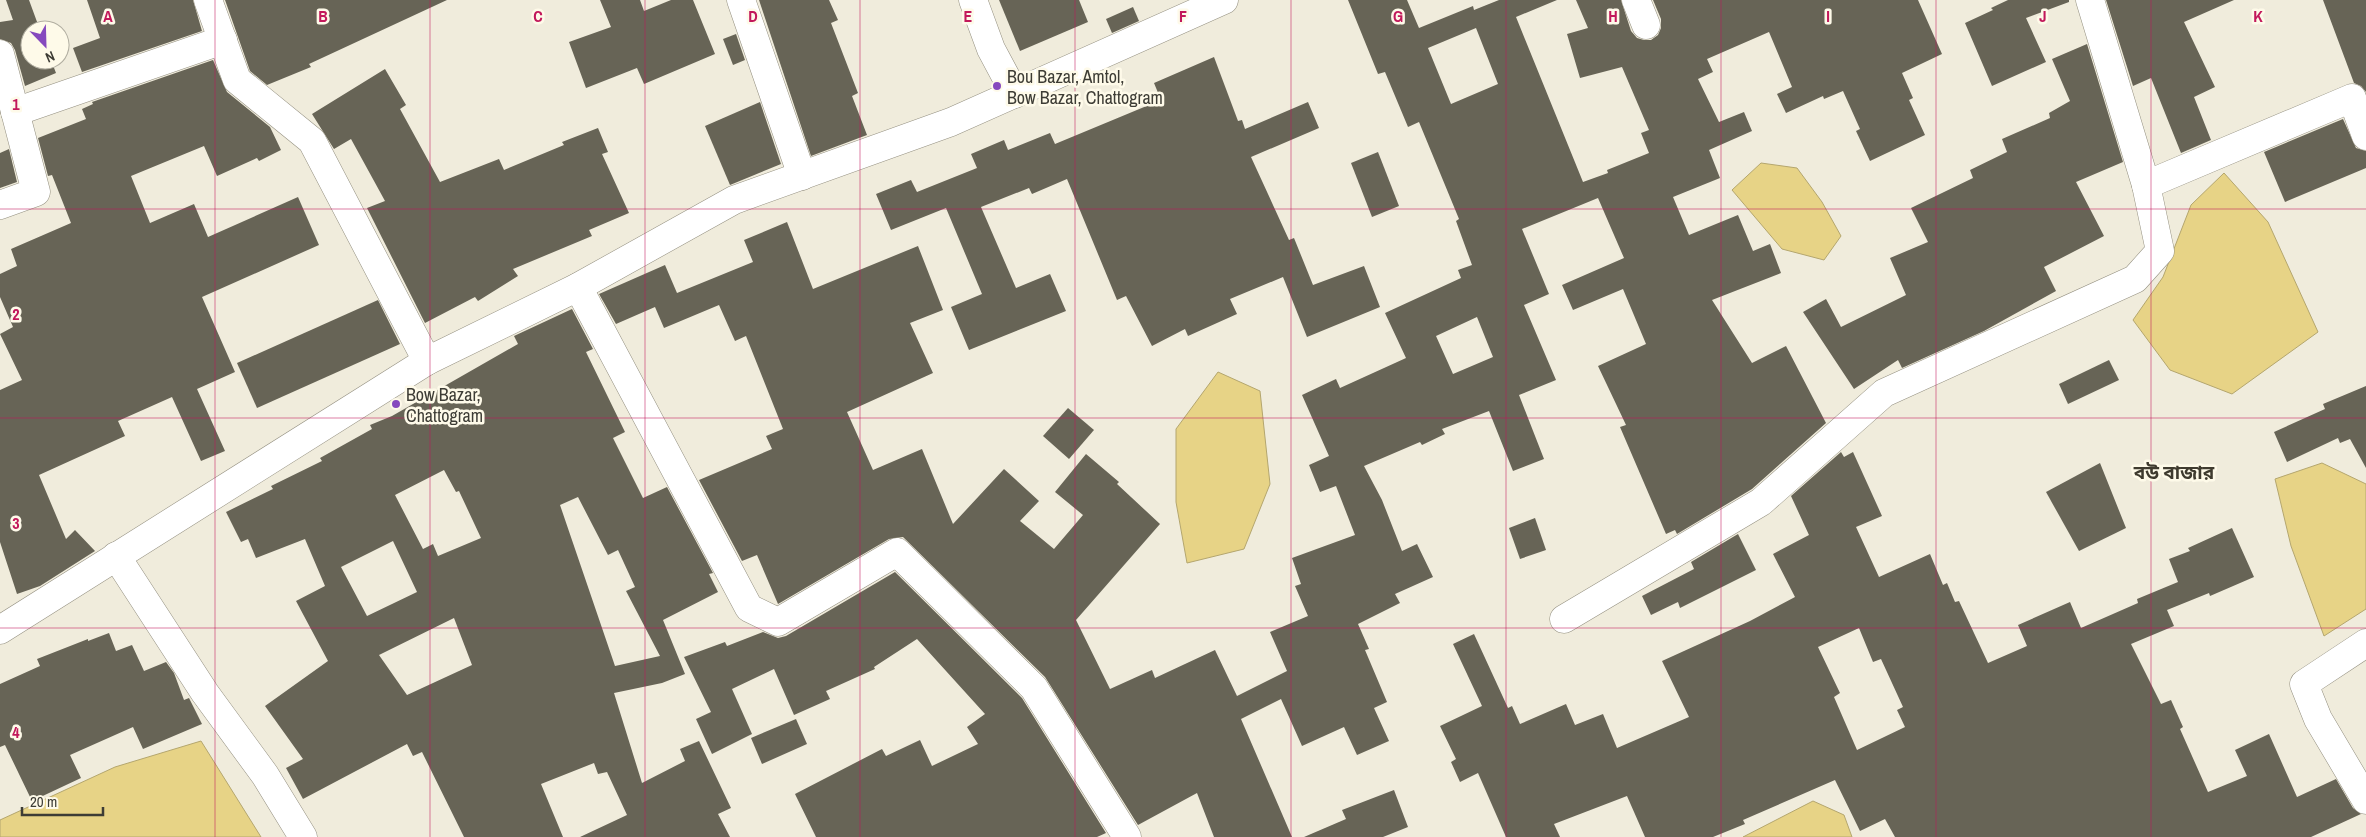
<svg xmlns="http://www.w3.org/2000/svg" width="2366" height="837" viewBox="0 0 2366 837" font-family="'Archivo Narrow','Noto Sans Bengali',sans-serif">
  <style>
    .water { fill: #e7d386; stroke: #b4a66e }
    .building { fill: #676456; fill-rule: evenodd }
    .lines { fill: none; stroke-linecap: round; stroke-linejoin: round }
    .street-casing { stroke: #949081; stroke-width: 29 }
    .secondary-casing { stroke: #949081; stroke-width: 29 }
    .street { stroke: #fff; stroke-width: 28 }
    .secondary { stroke: #fff; stroke-width: 28 }
    .grid { fill: none; stroke: #c2185b; stroke-width: 1; stroke-opacity: 0.55 }
    .poi-dot { fill: #8649be; stroke: #fefae9; stroke-width: 2 }
    .labels { text-anchor: middle; dominant-baseline: central; stroke-width: 5; stroke-linejoin: round; paint-order: stroke }
    .poi-label { font-size: 18px; fill: #3d3c35; stroke: #fefae9; text-anchor: start }
    .neighbourhood-label { font-size: 19px; font-weight: bold; fill: #3f3b2f; stroke: #fefae9 }
    .grid-label { font-size: 16px; text-anchor: middle; font-weight: bold; fill: #c2185b; stroke: #fefae9; stroke-width: 5; stroke-linejoin: round; paint-order: stroke }
  </style>
  <rect width="100%" height="100%" fill="#f0ecdc"/>
  <g class="water">
    <polygon points="1761,163 1797,168 1822,202 1841,236 1824,260 1782,249 1732,190"/>
    <polygon points="2224,173 2268,222 2318,332 2232,394 2170,370 2133,320 2163,277 2191,205"/>
    <polygon points="1218,372 1260,391 1270,484 1244,549 1187,563 1176,502 1176,429"/>
    <polygon points="2322,463 2366,484 2366,609 2324,636 2291,546 2275,479"/>
    <polygon points="201,741 261,837 0,837 0,820 115,767"/>
    <polygon points="1813,801 1844,815 1852,837 1743,837"/>
  </g>
  <g class="building">
    <polygon points="6,0 29,0 40,30 30,30 30,60 51,60 56,73 25,86 15,50 11,43 0,39 0,22 13,20"/>
    <polygon points="87,0 193,0 202,31 82,72 73,48 100,38"/>
    <polygon points="225,0 447,0 309,64 311,67 267,85 250,71"/>
    <polygon points="600,0 640,0 644,11 671,0 693,0 715,54 644,84 637,68 586,88 569,42 611,27"/>
    <polygon points="759,0 829,0 838,20 831,23 858,93 852,96 867,135 811,156"/>
    <polygon points="999,0 1079,0 1088,22 1020,51"/>
    <path d="M1348 0H1407L1419 28 1473 6 1474 10 1499 0H1557L1516 17 1583 182 1608 173 1607 170 1649 153 1641 133 1649 130 1622 67 1580 78 1567 34 1588 28 1576 0H1621L1631 31 1637 38 1644 40H1651L1658 35 1661 28V19L1653 0H1918L1942 54 1902 73 1913 98 1909 100 1925 135 1870 161 1856 131 1860 129 1843 91 1824 99 1823 96 1786 113 1777 94 1792 87 1769 32 1707 59 1713 72 1698 79 1719 122 1744 112 1752 131 1709 150 1720 178 1673 197 1689 235 1738 215 1753 251 1770 244 1781 273 1712 300 1752 363 1786 346 1826 423 1752 489 1677 534 1675 530 1666 534 1620 427 1626 425 1598 366 1646 344 1623 289 1573 310 1562 285 1624 258 1598 198 1522 229 1549 294 1524 305 1556 380 1519 395 1544 459 1513 471 1489 411 1442 429 1445 434 1422 445 1420 442 1364 466 1382 500 1402 551 1417 544 1433 577 1395 594 1400 603 1358 624 1369 649 1365 650 1387 702 1374 708 1389 741 1357 755 1344 727 1302 746 1281 699 1241 719 1292 837H1214L1197 793 1138 825 1045 677 903 537 889 539 778 604 757 555 742 561 699 480 772 449 766 436 783 429 746 336 735 341 719 305 664 328 655 307 616 324 599 294 665 265 677 293 753 262 744 240 787 222 813 289 918 246 943 310 910 323 933 373 847 412 873 470 922 449 953 524 1004 469 1039 501 1020 521 1054 549 1083 515 1055 492 1086 454 1119 482 1117 484 1160 524 1076 620 1110 689 1152 670 1155 678 1215 650 1237 696 1287 671 1270 632 1308 616 1295 586 1301 584 1292 558 1355 535 1336 486 1320 492 1309 465 1329 456 1302 395 1336 379 1340 388 1406 358 1385 313 1461 278 1458 270 1472 265 1456 221 1459 219 1419 122 1408 127 1385 72 1378 74ZM1476 28 1498 84 1451 104 1428 48ZM1477 317 1493 357 1453 374 1436 336Z"/>
    <polygon points="2008,0 2069,0 2069,2 2026,18 2046,62 1992,86 1965,23 1993,10 1991,8"/>
    <polygon points="2106,0 2234,0 2184,22 2215,87 2194,97 2211,140 2181,153 2151,78 2133,86"/>
    <polygon points="2323,0 2366,0 2366,92 2361,86 2354,83"/>
    <polygon points="1133,7 1139,21 1112,33 1106,19"/>
    <polygon points="736,34 745,60 733,65 723,39"/>
    <polygon points="2087,44 2123,162 2076,182 2104,236 2044,267 2056,291 1984,331 1902,368 1898,360 1854,389 1803,312 1826,299 1841,327 1906,295 1890,258 1928,242 1911,208 1973,178 1970,170 2007,152 2002,139 2050,118 2049,113 2070,101 2052,59"/>
    <polygon points="1214,57 1238,121 1242,120 1245,129 1308,102 1319,128 1251,157 1289,240 1294,238 1313,285 1364,266 1380,307 1307,337 1283,277 1230,299 1237,314 1188,336 1185,329 1152,346 1126,296 1117,300 1067,179 1032,194 1029,188 981,207 1016,288 1050,274 1066,311 969,350 951,307 982,294 946,208 891,230 876,194 911,180 917,192 977,168 971,154 1004,140 1008,150 1050,133 1055,144 1161,100 1154,83"/>
    <polygon points="213,60 227,92 270,127 281,150 259,161 257,158 217,176 204,146 131,176 150,223 194,204 208,237 298,197 319,245 202,297 235,372 197,389 225,451 201,461 172,397 118,421 125,436 39,475 66,539 75,530 95,551 40,586 17,594 0,542 0,390 22,380 0,334 13,327 0,297 0,274 17,266 11,249 71,223 52,175 48,176 38,138 86,119 82,109 93,104 92,102"/>
    <polygon points="385,69 406,105 400,109 440,182 499,159 504,170 564,145 562,142 598,128 608,152 602,154 629,213 589,230 592,236 513,269 518,276 478,301 475,297 425,323 367,208 385,201 351,139 334,149 312,114"/>
    <polygon points="760,102 781,164 730,185 705,126"/>
    <polygon points="2343,119 2356,148 2366,151 2366,168 2285,202 2264,152"/>
    <polygon points="9,149 17,182 0,188 0,153"/>
    <polygon points="1378,152 1399,206 1372,217 1351,163"/>
    <polygon points="378,300 400,344 257,408 237,363"/>
    <path d="M572 309 593 349 586 352 625 432 613 438 643 498 667 487 713 573 709 574 718 592 663 620 685 674 662 683 614 693 642 783 685 761 680 749 699 741 731 808 718 814 730 837H580L627 815 607 772 598 774 594 763 541 784 563 837H464L422 752 413 756 407 744 303 799 286 768 303 759 265 706 328 661 296 601 325 586 305 539 256 558 248 539 241 542 226 512 273 489 271 486 322 461 320 458 372 429 370 425 392 416 518 344 514 336ZM444 470 456 492 459 491 481 538 438 556 433 544 423 549 395 495ZM578 497 608 555 618 550 635 587 626 591 660 656 615 666 560 505ZM393 541 417 592 367 616 341 567ZM454 618 472 665 407 695 379 655Z"/>
    <polygon points="2109,360 2119,380 2068,404 2059,384"/>
    <polygon points="2366,386 2366,468 2350,439 2340,443 2338,438 2287,462 2274,432 2325,409 2323,404"/>
    <polygon points="1068,408 1094,430 1069,459 1043,436"/>
    <path d="M1841 452 1844 457 1853 452 1882 516 1856 527 1879 577 1930 554 1943 585 1947 583 1955 602 1959 601 1988 663 2027 646 2018 625 2070 602 2081 628 2138 603 2137 599 2178 582 2169 559 2190 551 2188 548 2232 528 2254 577 2210 596 2209 593 2167 610 2174 626 2131 644 2161 704 2171 700 2183 727 2180 729 2208 792 2247 776 2235 750 2269 734 2297 797 2336 779 2353 808 2361 814 2311 837H1895L1885 819 1860 831 1835 780 1743 820 1745 824 1713 837H1645L1627 796 1554 824 1560 837H1506L1478 773 1460 782 1451 762 1456 759 1440 726 1482 706 1453 644 1474 634 1508 708 1512 706 1520 724 1566 704 1575 725 1603 714 1617 748 1689 717 1662 661 1750 621 1795 597 1773 554 1809 535 1791 496ZM1859 628 1873 662 1881 659 1903 707 1897 710 1905 727 1857 750 1834 697 1840 693 1818 647Z"/>
    <polygon points="2100,463 2126,528 2079,551 2046,492"/>
    <polygon points="1535,518 1546,550 1520,559 1509,528"/>
    <polygon points="1738,534 1756,570 1680,608 1678,602 1651,615 1642,596 1694,569 1691,562"/>
    <polygon points="895,572 1022,698 1106,833 1097,837 816,837 795,794 882,749 886,756 920,740 932,766 978,744 967,727 985,714 917,639 874,667 875,669 826,691 830,699 794,715 774,669 732,689 752,734 712,754 696,719 711,712 684,657 725,642 727,646 763,632 778,638 786,636"/>
    <polygon points="109,633 116,651 132,645 144,671 166,662 174,673 184,700 189,698 202,724 143,749 133,727 70,755 81,778 32,801 5,745 0,747 0,684 40,666 37,659 88,639 88,641"/>
    <polygon points="796,719 807,744 762,764 751,738"/>
    <polygon points="1394,790 1408,827 1383,837 1304,837 1346,819 1342,810"/>
  </g>
  <g class="lines">
    <defs>
      <g id="street">
        <polyline points="208,0 237,80 312,141 427,361"/>
        <polyline points="741,0 802,176"/>
        <polyline points="973,0 991,49 1015,94"/>
        <polyline points="1636,0 1646,25"/>
        <polyline points="0,54 36,192 0,205"/>
        <polyline points="15,112 223,40"/>
        <polyline points="2146,185 2352,98 2366,136"/>
        <polyline points="578,287 749,608 778,622 897,552 1034,688 1127,837"/>
        <polyline points="116,556 205,693 265,775 303,837"/>
        <polyline points="1564,619 1761,502 1884,393 2135,279 2160,251 2146,185 2090,0"/>
        <polyline points="2366,643 2304,684 2318,719 2366,800"/>
      </g>
      <polyline id="secondary" points="0,630 427,361 578,287 734,200 951,122 1224,0"/>
    </defs>
    <use href="#street" class="street-casing"/>
    <use href="#secondary" class="secondary-casing"/>
    <use href="#street" class="street"/>
    <use href="#secondary" class="secondary"/>
  </g>
  <path class="grid" d="M215 0V837M430 0V837M645 0V837M860 0V837M1075 0V837M1291 0V837M1506 0V837M1721 0V837M1936 0V837M2151 0V837M0 209H2366M0 418H2366M0 628H2366"/>
  <g class="poi-dot">
    <circle cx="997" cy="86" r="5"/>
    <circle cx="396" cy="404" r="5"/>
  </g>
  <g class="labels">
    <g class="poi-label">
      <text x="1007" y="76">Bou Bazar, Amtol,<tspan x="1007" dy="21">Bow Bazar, Chattogram</tspan></text>
      <text x="406" y="394">Bow Bazar,<tspan x="406" dy="21">Chattogram</tspan></text>
    </g>
    <g class="neighbourhood-label">
      <text x="2174" y="472">বউ বাজার</text>
    </g>
  </g>
  <g class="grid-label">
    <text x="108" y="22">A</text>
    <text x="323" y="22">B</text>
    <text x="538" y="22">C</text>
    <text x="753" y="22">D</text>
    <text x="968" y="22">E</text>
    <text x="1183" y="22">F</text>
    <text x="1398" y="22">G</text>
    <text x="1613" y="22">H</text>
    <text x="1828" y="22">I</text>
    <text x="2043" y="22">J</text>
    <text x="2258" y="22">K</text>
    <text x="16" y="110">1</text>
    <text x="16" y="320">2</text>
    <text x="16" y="529">3</text>
    <text x="16" y="738">4</text>
  </g>
  <g transform="translate(45 45) rotate(157)"><circle r="24" fill="#fefae9" stroke="#b1aea1"/>
  <path d="M0-4L9 19L0 12L-9 19Z" fill="#8649be"/>
  <text y="-8" font-size="14" font-weight="bold" text-anchor="middle" fill="#3d3c35">N</text>
  </g>
  <path d="M22 807v8h81v-8" fill="none" stroke="#3d3c35" stroke-width="2.5"/>
  <text x="30" y="807" font-size="15" fill="#3d3c35" stroke="#fefae9" stroke-width="4" paint-order="stroke">20 m</text>
</svg>
